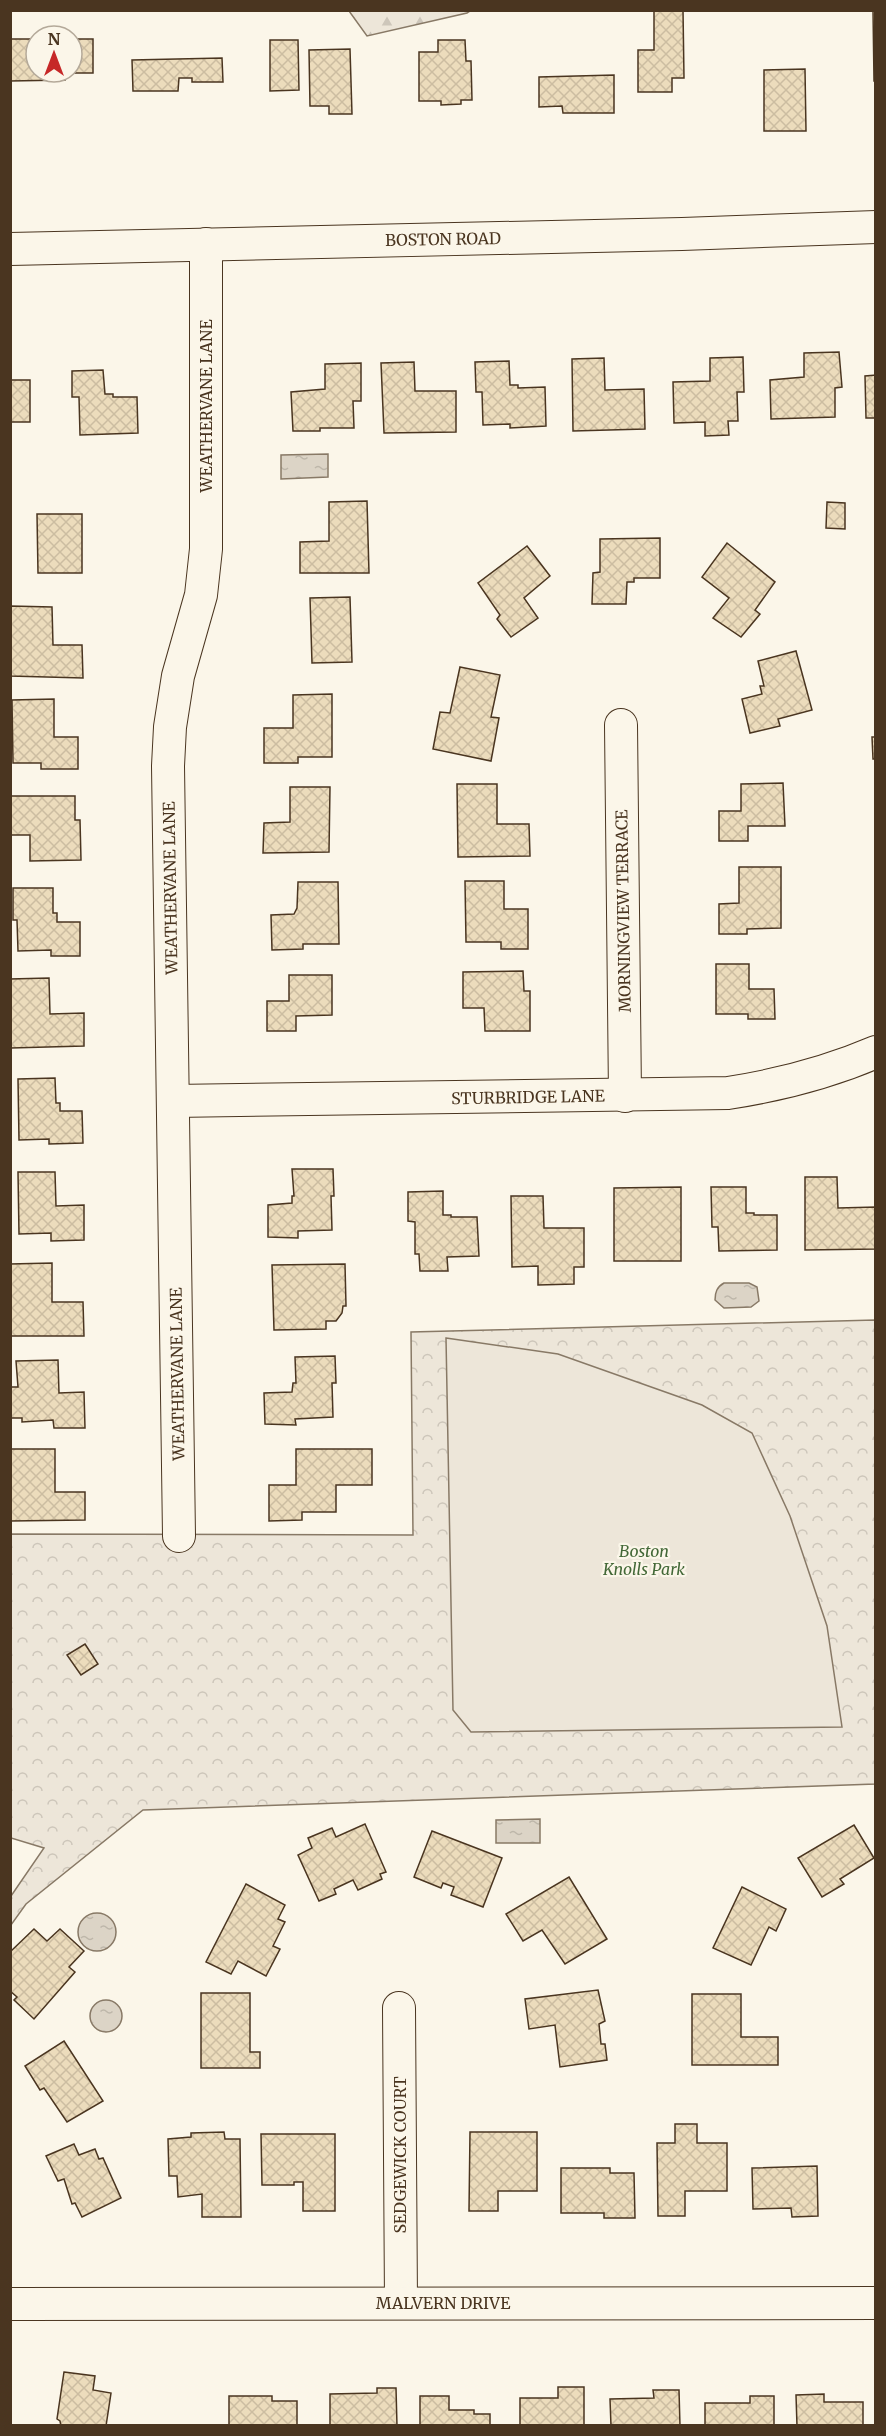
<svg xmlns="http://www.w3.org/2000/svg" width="886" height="2436" viewBox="0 0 886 2436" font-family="Merriweather,serif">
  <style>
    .forest { fill: url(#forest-firs); stroke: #887966; stroke-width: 1.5 }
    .park { fill: url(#park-crowns); stroke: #887966; stroke-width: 1.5 }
    .garden { fill: #ede6d9; stroke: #887966; stroke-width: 1.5 }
    .water { fill: url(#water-ripples); stroke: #887966; stroke-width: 1.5 }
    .building { fill: url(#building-cross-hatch); stroke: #4a3520; stroke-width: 1.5 }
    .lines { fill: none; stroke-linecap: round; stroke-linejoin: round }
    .minor-casing { stroke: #4a3520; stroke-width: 34 }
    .minor { stroke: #fbf6e9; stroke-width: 32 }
    .labels { text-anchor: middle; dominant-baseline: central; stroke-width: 4.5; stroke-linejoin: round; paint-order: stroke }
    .street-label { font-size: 16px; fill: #4a3520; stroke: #fbf6e9 }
    .park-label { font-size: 16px; font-style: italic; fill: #436837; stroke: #fbf6e9 }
  </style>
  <defs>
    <pattern id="forest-firs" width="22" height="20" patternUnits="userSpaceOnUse" patternTransform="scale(1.5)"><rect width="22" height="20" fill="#ede6d9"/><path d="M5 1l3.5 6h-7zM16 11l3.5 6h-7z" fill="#cdc6ba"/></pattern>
    <pattern id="park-crowns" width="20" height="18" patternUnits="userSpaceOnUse" patternTransform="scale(1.5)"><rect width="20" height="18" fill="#ede6d9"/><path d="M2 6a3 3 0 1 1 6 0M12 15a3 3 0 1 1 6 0" fill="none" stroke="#cdc6ba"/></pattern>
    <pattern id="water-ripples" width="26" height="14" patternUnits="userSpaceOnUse" patternTransform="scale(1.5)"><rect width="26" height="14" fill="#dcd4c6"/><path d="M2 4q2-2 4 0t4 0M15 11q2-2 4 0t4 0" fill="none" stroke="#beb7aa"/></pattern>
    <pattern id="building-cross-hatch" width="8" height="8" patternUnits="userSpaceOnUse" patternTransform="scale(1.5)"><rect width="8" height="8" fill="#ecdcbc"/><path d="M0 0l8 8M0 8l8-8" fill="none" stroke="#ccbda1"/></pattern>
  </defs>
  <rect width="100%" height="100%" fill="#fbf6e9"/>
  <polygon class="forest" points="349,11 470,11 467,13 367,36"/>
  <polygon class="park" points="875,1320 875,1784 143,1810 26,1904 11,1925 11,1896 44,1848 11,1838 11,1534 413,1535 411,1332"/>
  <polygon class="garden" points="446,1338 558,1354 702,1405 752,1433 790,1516 827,1626 842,1727 471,1732 453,1710"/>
  <g class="water">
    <polygon points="328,454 328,477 281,479 281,455"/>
    <path d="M724 1283H749L757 1287 759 1301 751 1307 724 1308 715 1300C715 1292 717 1287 724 1283Z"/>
    <polygon points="540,1819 540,1843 496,1843 496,1820"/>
    <circle cx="97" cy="1932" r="19"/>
    <circle cx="106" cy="2016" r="16"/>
  </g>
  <g class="building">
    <polygon points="654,10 683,10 684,78 672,78 672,92 638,92 638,50 654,50"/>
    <polygon points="873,10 876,10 876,81 874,81"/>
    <polygon points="10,39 36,39 36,72 72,72 72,39 93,39 93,73 65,73 65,80 10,81"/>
    <polygon points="270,40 298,40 299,90 270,91"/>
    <polygon points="438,40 465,40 466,61 471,61 472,100 461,100 461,104 441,105 441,101 419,101 419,52 438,52"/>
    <polygon points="350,49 352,114 329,114 329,106 310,106 309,50"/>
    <polygon points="222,58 223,82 192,82 192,78 179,78 178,91 133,91 132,60"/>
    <polygon points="805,69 806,131 764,131 764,70"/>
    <polygon points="614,75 614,113 563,113 562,106 539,107 539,77"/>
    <polygon points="839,352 842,387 835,388 835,417 771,419 770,380 804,377 804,353"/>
    <polygon points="743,357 744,392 737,392 738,421 728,421 729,435 705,436 705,422 674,423 673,382 710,381 710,358"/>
    <polygon points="604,358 605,390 644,389 645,429 573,431 572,359"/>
    <polygon points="509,361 510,385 518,385 518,388 545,387 546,426 510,428 510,424 483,425 482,392 476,392 475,362"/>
    <polygon points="414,362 415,391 456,391 456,432 384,433 381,363"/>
    <polygon points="361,363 361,401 353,401 354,428 320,428 320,431 293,431 291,392 325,389 325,364"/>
    <polygon points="103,370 105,394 113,394 113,397 137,397 138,433 80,435 79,397 72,397 72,371"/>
    <polygon points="876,375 876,418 866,418 865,376"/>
    <rect x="10" y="380" width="20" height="42"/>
    <polygon points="367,501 369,573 300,573 300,542 329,541 329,502"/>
    <polygon points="827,502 845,503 845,529 826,528"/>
    <polygon points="37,514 82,514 82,573 38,573"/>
    <polygon points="660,538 660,578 634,578 634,582 627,582 626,604 592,604 593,573 600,572 600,539"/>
    <polygon points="727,543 775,582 755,610 760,614 741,637 713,618 729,598 702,577"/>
    <polygon points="527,546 550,576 524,598 538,618 511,637 497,619 500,615 478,583"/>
    <polygon points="350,597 352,662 312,663 310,598"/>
    <polygon points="10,606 52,607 53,645 82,645 83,678 10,676"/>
    <polygon points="796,651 812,710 778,719 780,726 750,733 742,699 762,694 760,686 764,686 758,661"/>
    <polygon points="460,667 500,675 491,717 499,718 491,761 433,749 440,712 450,713"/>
    <polygon points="332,694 332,757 298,757 298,763 264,763 264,728 293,728 293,695"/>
    <polygon points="54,699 54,737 78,737 78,769 41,769 41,763 13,763 12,700"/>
    <polygon points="872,737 876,737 876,759 873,759"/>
    <polygon points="783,783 785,826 748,826 748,841 719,841 719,811 741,811 741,784"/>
    <polygon points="457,784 497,784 497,824 529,824 530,856 458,857"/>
    <polygon points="290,787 330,787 329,852 263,853 264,823 290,822"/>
    <polygon points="10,796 75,796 75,820 80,820 81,860 30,861 30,835 10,835"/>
    <polygon points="739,867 781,867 781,928 747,929 747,934 719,934 719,904 739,903"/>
    <polygon points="465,881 504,881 504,909 528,909 528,949 501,949 501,942 466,942"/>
    <polygon points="298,882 338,882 339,944 303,944 303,949 272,950 271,915 294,914 297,908"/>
    <polygon points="13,888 53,888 53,913 57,913 57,922 80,922 80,956 51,956 51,950 18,951 17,920 13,920"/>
    <polygon points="716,964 749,964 749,989 774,989 775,1019 748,1019 748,1014 716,1014"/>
    <polygon points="523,971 524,991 530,991 530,1031 485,1031 484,1008 463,1008 463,972"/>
    <polygon points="289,975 332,975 332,1015 296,1016 296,1031 267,1031 267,1001 289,1001"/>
    <polygon points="49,978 50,1014 84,1013 84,1046 11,1048 10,979"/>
    <polygon points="55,1078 56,1103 60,1103 60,1111 82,1111 83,1143 49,1144 49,1139 19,1140 18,1079"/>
    <polygon points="292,1169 333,1169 334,1196 331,1196 332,1230 298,1231 298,1238 268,1237 268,1205 292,1203 292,1196 294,1196"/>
    <polygon points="18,1172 55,1172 56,1206 84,1205 84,1240 51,1241 51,1233 19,1234"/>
    <polygon points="805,1177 837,1177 838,1208 876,1207 876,1249 805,1250"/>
    <polygon points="681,1187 681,1261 614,1261 614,1188"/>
    <polygon points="711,1187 746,1187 746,1213 754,1213 754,1215 777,1215 777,1250 719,1251 718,1227 712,1227"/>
    <polygon points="443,1191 443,1215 451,1215 451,1217 477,1217 479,1256 447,1257 448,1271 420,1271 419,1254 415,1254 415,1222 408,1221 408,1192"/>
    <polygon points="511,1196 543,1196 544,1228 584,1228 584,1267 574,1267 574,1284 538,1285 538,1266 512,1267"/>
    <polygon points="52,1263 52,1302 83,1302 84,1336 10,1336 10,1264"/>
    <polygon points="345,1264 346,1306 343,1306 342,1313 336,1321 326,1321 326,1329 274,1330 272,1265"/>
    <polygon points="335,1356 336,1383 332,1383 333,1417 295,1419 296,1425 265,1424 264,1393 292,1392 293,1383 296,1383 295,1357"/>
    <polygon points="58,1360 59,1393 84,1392 85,1428 54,1428 53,1420 22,1422 22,1418 10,1418 10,1387 18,1387 16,1361"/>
    <polygon points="10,1449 55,1449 55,1492 85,1492 85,1520 10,1521"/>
    <polygon points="296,1449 372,1449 372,1485 336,1485 336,1512 302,1512 302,1520 269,1521 269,1485 296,1485"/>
    <polygon points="85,1644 98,1664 81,1675 67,1655"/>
    <polygon points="365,1824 386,1872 380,1874 382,1879 358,1890 353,1880 334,1889 336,1894 319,1901 298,1855 312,1848 308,1838 332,1828 336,1837"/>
    <polygon points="854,1825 874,1858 840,1879 844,1884 822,1897 798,1858"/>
    <polygon points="432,1831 502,1858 483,1907 451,1895 454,1887 443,1883 441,1888 414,1877"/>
    <polygon points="569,1877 607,1939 565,1964 542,1930 523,1941 506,1914"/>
    <polygon points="246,1884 285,1905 278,1919 285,1922 273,1946 280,1949 266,1976 238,1961 231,1974 206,1962"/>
    <polygon points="742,1887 786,1909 776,1931 769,1927 751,1965 713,1948"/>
    <polygon points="34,1929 47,1941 60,1929 84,1951 69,1967 75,1972 34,2019 14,2000 17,1997 10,1991 10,1952"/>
    <polygon points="598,1990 605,2021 599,2024 601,2044 605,2044 607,2060 560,2067 555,2025 529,2029 525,1999"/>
    <polygon points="201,1993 250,1993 250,2052 260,2052 260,2068 201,2068"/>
    <polygon points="692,1994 741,1994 741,2037 778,2037 778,2065 692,2065"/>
    <polygon points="64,2041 103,2101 67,2122 44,2088 40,2090 25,2066"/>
    <polygon points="675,2124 697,2124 697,2143 727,2143 727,2191 685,2191 685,2216 658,2216 657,2143 675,2143"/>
    <polygon points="224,2132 225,2139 240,2139 241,2217 202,2217 202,2194 178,2197 177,2176 169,2176 168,2139 191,2137 191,2133"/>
    <polygon points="470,2132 537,2132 537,2191 498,2191 498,2211 469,2211"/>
    <polygon points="261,2134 335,2134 335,2211 303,2211 303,2182 294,2182 294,2185 262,2185"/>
    <polygon points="74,2144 79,2155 95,2149 99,2159 103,2158 121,2198 82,2217 75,2203 72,2204 64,2179 58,2181 46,2156"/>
    <polygon points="817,2166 818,2216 792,2217 791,2208 753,2209 752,2168"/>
    <polygon points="561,2168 610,2168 610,2173 634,2173 635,2218 604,2218 604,2213 561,2213"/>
    <polygon points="64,2372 95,2376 93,2390 111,2393 106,2426 61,2426 60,2421 57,2419"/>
    <polygon points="558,2387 584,2387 584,2426 520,2426 520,2398 558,2398"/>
    <polygon points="377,2388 396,2388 397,2426 330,2426 330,2394 377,2393"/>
    <polygon points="653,2390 679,2390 680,2426 611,2426 610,2399 654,2398"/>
    <polygon points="824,2394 824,2402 863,2402 863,2426 797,2426 796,2395"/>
    <polygon points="229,2396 272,2396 272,2401 297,2401 297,2426 229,2425"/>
    <polygon points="420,2396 449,2396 449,2410 474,2410 474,2414 490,2414 490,2426 420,2426"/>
    <polygon points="750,2396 774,2396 774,2426 705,2426 705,2403 750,2403"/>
  </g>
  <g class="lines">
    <defs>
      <g id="minor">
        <polyline points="10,249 682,234 876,227"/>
        <polyline points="621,725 625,1096"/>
        <path d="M173 1101 728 1093C780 1085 827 1073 876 1052"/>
        <polyline points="179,1536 168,766 170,727 178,676 201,595 206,549 206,244"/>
        <polyline points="399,2008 401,2303"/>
        <polyline points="10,2304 876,2303"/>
      </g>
    </defs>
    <use href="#minor" class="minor-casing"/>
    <use href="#minor" class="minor"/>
  </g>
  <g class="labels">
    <g class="street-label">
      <text transform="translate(443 239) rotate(-1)">BOSTON ROAD</text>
      <text transform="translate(206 406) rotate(-90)">WEATHERVANE LANE</text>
      <text transform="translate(170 888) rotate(-91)">WEATHERVANE LANE</text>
      <text transform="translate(623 911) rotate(-91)">MORNINGVIEW TERRACE</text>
      <text transform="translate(528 1097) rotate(-1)">STURBRIDGE LANE</text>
      <text transform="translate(177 1374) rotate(-91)">WEATHERVANE LANE</text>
      <text transform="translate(400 2155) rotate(-90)">SEDGEWICK COURT</text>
      <text x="443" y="2303">MALVERN DRIVE</text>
    </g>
    <g class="park-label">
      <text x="644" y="1551">Boston<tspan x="644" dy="18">Knolls Park</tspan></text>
    </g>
  </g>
  <rect width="886" height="2436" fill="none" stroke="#4a3520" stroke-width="24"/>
  <g transform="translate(54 54)"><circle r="28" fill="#fbf6e9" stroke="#b4a999" stroke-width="1.5"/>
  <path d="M0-4.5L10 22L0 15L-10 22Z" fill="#c62828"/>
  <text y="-9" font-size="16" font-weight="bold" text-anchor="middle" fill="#4a3520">N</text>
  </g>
</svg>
